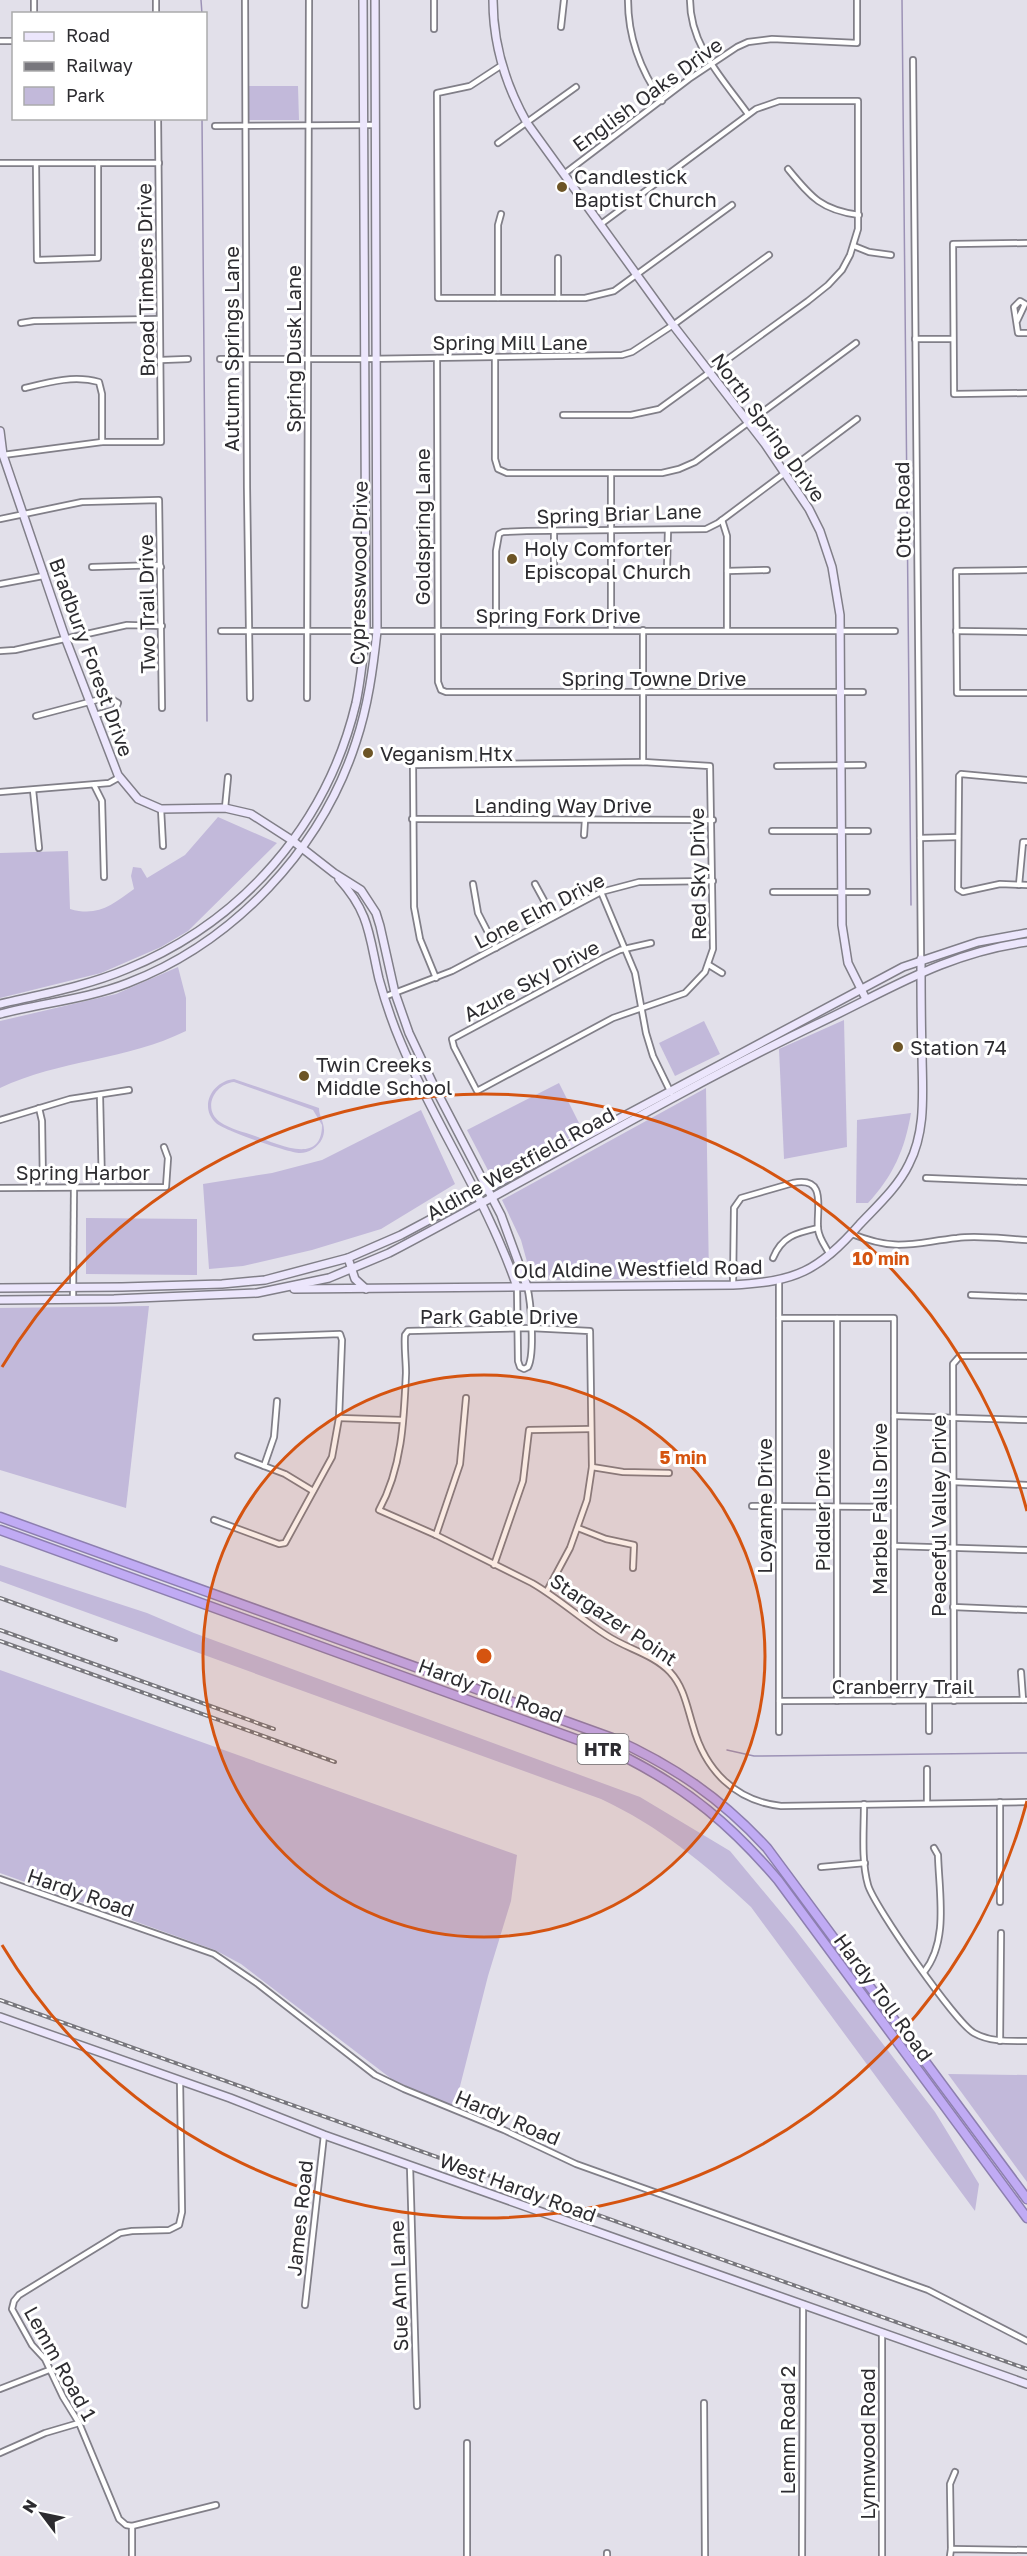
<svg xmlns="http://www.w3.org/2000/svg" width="1027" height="2556" viewBox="0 0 1027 2556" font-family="'Golos Text',sans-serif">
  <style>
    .green { fill: #c2b9da; fill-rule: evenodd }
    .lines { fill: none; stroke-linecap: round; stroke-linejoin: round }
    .stream { stroke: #9c92b6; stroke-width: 1.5 }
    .street-casing { stroke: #817f88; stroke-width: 8 }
    .secondary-casing { stroke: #817f88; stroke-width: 10 }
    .highway-casing { stroke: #8d7faf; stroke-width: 11 }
    .street { stroke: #fff; stroke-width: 4.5 }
    .secondary { stroke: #ece6fc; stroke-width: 7 }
    .highway { stroke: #c0abf4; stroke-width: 8 }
    .rail-casing { stroke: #78777d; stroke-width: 4 }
    .rail { stroke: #fff; stroke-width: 1.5; stroke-dasharray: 4.5; stroke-linecap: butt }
    .ring { fill: none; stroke: #d55410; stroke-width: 3 }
    .poi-dot { fill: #6d5526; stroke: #fff; stroke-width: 2 }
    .labels { text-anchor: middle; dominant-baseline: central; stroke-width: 6; stroke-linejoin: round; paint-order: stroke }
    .shield { fill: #fff; stroke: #6c6b6e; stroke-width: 1.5 }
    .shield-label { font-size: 18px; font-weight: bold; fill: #2d2c30 }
    .street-label { font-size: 20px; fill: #2d2c30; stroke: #fff }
    .poi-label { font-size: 20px; fill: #2d2c30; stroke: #fff; text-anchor: start }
    .centre { fill: #d55410; stroke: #fff; stroke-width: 3 }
    .ring-label { font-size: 18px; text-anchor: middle; font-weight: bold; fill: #d55410; stroke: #fff; stroke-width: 6; stroke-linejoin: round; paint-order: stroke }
  </style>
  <rect width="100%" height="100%" fill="#e2e0ea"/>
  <g class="green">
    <polygon points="248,86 298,86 299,120 248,120"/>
    <path d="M218 817 277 843 188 931 161 947 101 973 0 998V853L68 851 70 909C98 917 112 905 134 889L131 876 133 867 141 868 147 878 185 855Z"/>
    <path d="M178 967 186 998V1031C127 1060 59 1060 0 1088V1021L116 994Z"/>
    <polygon points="844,1020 847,1147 784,1159 779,1049"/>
    <polygon points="704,1021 720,1054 675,1076 659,1043"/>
    <path d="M234 1079 319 1108C319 1119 328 1126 322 1139 318 1147 309 1153 300 1153 289 1153 223 1130 216 1123 198 1106 213 1081 234 1079ZM234 1082 313 1110 322 1125C322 1167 276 1143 255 1136 244 1132 230 1129 220 1122 202 1109 214 1084 234 1082Z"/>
    <polygon points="559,1083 583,1131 492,1178 467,1130"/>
    <polygon points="706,1088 709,1278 532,1280 521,1240 502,1200"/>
    <polygon points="421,1110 455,1184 381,1229 312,1250 243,1266 209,1269 203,1184 272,1173 322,1160"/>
    <path d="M911 1113C905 1149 893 1176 868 1203H856L857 1120Z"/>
    <polygon points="86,1218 197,1219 197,1275 86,1274"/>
    <polygon points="149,1306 126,1508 0,1470 0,1308"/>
    <path d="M0 1565 147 1613 194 1633 640 1797 730 1851 794 1928 935 2112 979 2184 975 2211 751 1907C705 1864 659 1826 601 1799L0 1581Z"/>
    <polygon points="0,1670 517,1855 511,1901 488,1976 456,2102 451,2106 393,2080 241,1964 215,1950 0,1873"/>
    <polygon points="948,2074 1027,2075 1027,2182"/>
  </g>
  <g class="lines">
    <g class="stream">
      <polyline points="201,0 202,14"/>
      <polyline points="902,0 911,905"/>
      <polyline points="202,118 207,721"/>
      <polyline points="727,1750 754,1756 1027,1753"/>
    </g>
    <defs>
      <g id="street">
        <polyline points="156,0 156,14"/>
        <polyline points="245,0 247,488 250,698"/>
        <polyline points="434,0 434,29"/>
        <path d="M628 0C628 38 640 70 662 101"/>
        <path d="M690 0C690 46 723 79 748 114"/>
        <polyline points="34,14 34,0"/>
        <polyline points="561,27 564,0"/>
        <polyline points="0,41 14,41"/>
        <polyline points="913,60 921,959"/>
        <polyline points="502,65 470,86 437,93 438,298 585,298 614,291 732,205"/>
        <polyline points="215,126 375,125"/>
        <polyline points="498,143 576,87"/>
        <polyline points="0,163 159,163"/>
        <polyline points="36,164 37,260 98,258 98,163"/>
        <path d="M788 169C811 197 821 210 859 215"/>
        <polyline points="564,174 689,79 737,47 748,42 772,39 857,43 857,0"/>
        <polyline points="1027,243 953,244 954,394 1027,393"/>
        <polyline points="854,246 869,252 891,255"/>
        <polyline points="498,298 498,225 501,214"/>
        <polyline points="558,298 558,258"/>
        <polyline points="1017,321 1025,304 1020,301 1014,307 1018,333 1027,333"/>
        <polyline points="21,323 34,321 159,319"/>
        <polyline points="915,339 952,339"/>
        <polyline points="495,357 495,459 498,469 507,473 662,473 679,469 695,462 856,343"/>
        <polyline points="437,358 438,682 441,690 446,692 863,692"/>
        <polyline points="220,359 365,359 622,355 632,352 673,325 769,255"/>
        <polyline points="161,360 188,359"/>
        <path d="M25 388C49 382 74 375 99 382L102 394V442"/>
        <polyline points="563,415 631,415 659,409 808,301 828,285 842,270 850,255 858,229 858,101 779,101 756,109 601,224"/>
        <polyline points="3,455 102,442 161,442 158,118"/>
        <polyline points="611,473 611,630"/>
        <polyline points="0,519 82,502 159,500 162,708"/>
        <polyline points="722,520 727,536 727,630"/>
        <polyline points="554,531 554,567"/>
        <polyline points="92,567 160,565 161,567"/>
        <polyline points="667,568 668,530"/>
        <polyline points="1027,570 956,571 957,693 1027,693"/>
        <polyline points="727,571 767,570"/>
        <polyline points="0,584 43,576 44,573"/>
        <polyline points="496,630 496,551 499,534 503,532 527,531 706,529 718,523 857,419"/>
        <polyline points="643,630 643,762"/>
        <polyline points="221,631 895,631"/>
        <polyline points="956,631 1027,632"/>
        <polyline points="0,651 15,650 127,625 162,626"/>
        <polyline points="307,698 309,0"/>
        <polyline points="36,716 108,697 118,703 115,710 95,715"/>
        <polyline points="777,766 863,765"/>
        <polyline points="1027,780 961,774 959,776 958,889 963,892 1000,884 1027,885"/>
        <polyline points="94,785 102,801 104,877"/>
        <polyline points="33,790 39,848"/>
        <polyline points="0,792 109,783 118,778 118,775"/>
        <polyline points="225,808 228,777"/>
        <polyline points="161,809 163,846"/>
        <polyline points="412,819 713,820"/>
        <polyline points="772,831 868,831"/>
        <polyline points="584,835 585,820"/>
        <polyline points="920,838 958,837"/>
        <polyline points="473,884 478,913 496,948"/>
        <polyline points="535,884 553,917"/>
        <polyline points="1019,885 1023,842 1027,842"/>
        <polyline points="601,892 635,973 646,1033 653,1056 671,1093"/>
        <polyline points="773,892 867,892"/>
        <polyline points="709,965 722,973"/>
        <polyline points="436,978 420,939 414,907 413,765 643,762 710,766 713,949 705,972 685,993 613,1018 477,1091 454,1047 452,1039 603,958 620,950 651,943"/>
        <polyline points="384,997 452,971 601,892 639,882 713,881"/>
        <polyline points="100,1096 102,1187"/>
        <polyline points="39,1108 42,1121 43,1187"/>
        <polyline points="0,1120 70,1099 129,1090"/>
        <polyline points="926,1178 1027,1182"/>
        <polyline points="0,1188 166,1187 168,1158 164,1147"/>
        <path d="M852 1234C897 1252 912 1243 957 1238 979 1235 1004 1239 1027 1240"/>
        <path d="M773 1258C782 1236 796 1233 818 1228"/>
        <path d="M733 1285 734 1208 741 1198 793 1183C828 1176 816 1209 818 1229 819 1239 826 1247 830 1255"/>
        <path d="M517 1287 518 1361 520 1367 524 1369 528 1367C535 1354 531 1302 527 1286"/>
        <polyline points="971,1295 1027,1297"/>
        <polyline points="73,1299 74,1187"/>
        <polyline points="779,1318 894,1318 894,1701"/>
        <polyline points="837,1318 837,1701"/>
        <polyline points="894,1416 1027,1420"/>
        <polyline points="339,1418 402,1420"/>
        <polyline points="238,1456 285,1474 313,1491"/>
        <polyline points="264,1466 274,1437 277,1401"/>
        <polyline points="592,1467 623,1472 669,1473"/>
        <polyline points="953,1482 1027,1485"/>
        <polyline points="752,1506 894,1507"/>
        <polyline points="214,1520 279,1544 285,1543 332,1457 339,1418 342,1340 340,1334 256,1337"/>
        <polyline points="578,1528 606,1539 634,1545 633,1568"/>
        <polyline points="436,1535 460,1464 466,1398"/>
        <polyline points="894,1546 1027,1550"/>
        <polyline points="494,1565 523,1481 529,1430 590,1429"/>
        <path d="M547 1591 570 1548 587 1500 592 1467 590 1331 531 1328 408 1331 405 1335C404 1348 406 1360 406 1373 404 1420 402 1468 379 1510L436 1535 532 1583C558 1598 581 1619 606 1635 627 1649 653 1654 670 1672 684 1687 687 1707 693 1726 705 1770 735 1801 781 1806L1027 1802"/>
        <polyline points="953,1607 1027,1610"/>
        <polyline points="1021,1672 1023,1700"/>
        <polyline points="779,1701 1027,1700"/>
        <polyline points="954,1701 953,1364 960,1356 1027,1356"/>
        <polyline points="929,1731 929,1701"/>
        <polyline points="779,1732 779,1281"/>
        <polyline points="927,1802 927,1769"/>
        <polyline points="1000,1802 1000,1902"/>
        <path d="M864 1804C864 1830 861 1860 868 1885 874 1906 956 2023 974 2033 990 2042 1009 2041 1027 2041"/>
        <polyline points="821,1867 865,1863"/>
        <polyline points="0,1879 214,1954 258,1984 375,2075 404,2089 504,2130 576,2164 928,2290 1027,2341"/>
        <path d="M924 1972C949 1941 939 1893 938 1855L934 1848"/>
        <polyline points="1000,2041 1001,1933"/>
        <polyline points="180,2080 182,2212 179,2225 169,2230 132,2231 120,2233 19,2295 14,2301 12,2309 32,2345 45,2359 63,2397 79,2423 119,2519 126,2525 132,2526 216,2505"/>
        <polyline points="410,2166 417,2406"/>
        <polyline points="305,2305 324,2135"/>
        <polyline points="0,2389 49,2370"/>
        <polyline points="704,2403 705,2556"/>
        <polyline points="467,2443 467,2556"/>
        <polyline points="0,2453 45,2433 79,2423"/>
        <polyline points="132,2526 132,2556"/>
        <polyline points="951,2549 950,2484 955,2472"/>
        <polyline points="607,2553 607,2556"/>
        <polyline points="802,2556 803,2304"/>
        <polyline points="882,2556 882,2332"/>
        <polyline points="950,2556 951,2549 1027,2550"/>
      </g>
      <g id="secondary">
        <path d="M493 0C493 44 505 84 527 123L673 325 765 444 809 509 820 531 832 567 840 615 842 925 848 963 866 999"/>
        <polyline points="0,431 3,455 66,640 118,775 138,799 161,809 225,808 251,814 293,841 334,873 361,890 376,913 380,926 395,993 409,1033 435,1088 501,1215 527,1286"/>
        <path d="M339 879C370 913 369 936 379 979 385 1001 392 1022 401 1043 436 1127 487 1199 517 1287"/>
        <path d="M0 1004C43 994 87 986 127 969 242 922 327 825 356 703 361 679 363 656 366 631L363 0"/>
        <path d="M0 1014C42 1003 87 999 128 983 234 942 321 850 356 742 368 706 373 669 377 631L375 0"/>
        <polyline points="348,1258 355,1279 366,1289"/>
        <polyline points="0,1288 122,1287 222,1284 265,1280 348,1258 401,1235 903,967 978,942 1027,933"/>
        <path d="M294 1289 733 1285C795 1282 819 1271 860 1224 877 1206 898 1187 909 1164 927 1129 922 1089 922 1051 921 1021 921 990 921 959"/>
        <path d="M0 1300 114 1299 257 1293 329 1278 389 1253C532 1178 671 1094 817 1024 889 990 945 953 1027 942"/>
        <polyline points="0,2017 230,2098 324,2135 1027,2384"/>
      </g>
      <g id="highway">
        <path d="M0 1517 612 1738C674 1766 721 1798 767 1848L1027 2199"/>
        <path d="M0 1530 625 1757C689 1790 731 1825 778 1880L1027 2218"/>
      </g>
    </defs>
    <use href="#street" class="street-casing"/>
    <use href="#secondary" class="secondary-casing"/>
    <use href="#highway" class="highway-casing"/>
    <use href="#street" class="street"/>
    <use href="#secondary" class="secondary"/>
    <use href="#highway" class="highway"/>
    <defs>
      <g id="rail">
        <polyline points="0,1598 116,1640"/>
        <polyline points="0,1630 274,1729"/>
        <polyline points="0,1641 335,1762"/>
        <polyline points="0,2000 1027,2369"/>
      </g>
    </defs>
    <use href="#rail" class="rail-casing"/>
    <use href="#rail" class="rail"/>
  </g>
  <circle cx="484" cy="1656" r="281" fill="#d55410" fill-opacity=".12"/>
  <g class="ring">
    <circle cx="484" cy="1656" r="281"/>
    <path d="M1027 1801A562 562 0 0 1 2 1945M2 1367A562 562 0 0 1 1027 1511"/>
  </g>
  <g class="poi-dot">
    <circle cx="562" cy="187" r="6"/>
    <circle cx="512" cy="559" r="6"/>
    <circle cx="368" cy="753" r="6"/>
    <circle cx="898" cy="1047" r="6"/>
    <circle cx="304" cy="1076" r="6"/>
  </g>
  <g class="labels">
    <rect class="shield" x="577.5" y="1734" width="51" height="30" rx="4.5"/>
    <g class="shield-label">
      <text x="603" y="1749">HTR</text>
    </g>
    <g class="street-label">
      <text transform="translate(647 94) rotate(-36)">English Oaks Drive</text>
      <text transform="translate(145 280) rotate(-91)">Broad Timbers Drive</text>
      <text x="510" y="342">Spring Mill Lane</text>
      <text transform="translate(231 349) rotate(-90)">Autumn Springs Lane</text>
      <text transform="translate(293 349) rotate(-90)">Spring Dusk Lane</text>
      <text transform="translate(769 427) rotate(54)">North Spring Drive</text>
      <text transform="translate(902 510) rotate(-91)">Otto Road</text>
      <text transform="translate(619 513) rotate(-2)">Spring Briar Lane</text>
      <text transform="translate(422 527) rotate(-90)">Goldspring Lane</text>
      <text transform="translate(358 573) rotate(-89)">Cypresswood Drive</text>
      <text transform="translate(146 604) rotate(-91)">Two Trail Drive</text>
      <text x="558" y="615">Spring Fork Drive</text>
      <text transform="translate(92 657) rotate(70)">Bradbury Forest Drive</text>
      <text x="654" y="678">Spring Towne Drive</text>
      <text x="563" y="805">Landing Way Drive</text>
      <text transform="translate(697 874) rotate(-91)">Red Sky Drive</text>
      <text transform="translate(539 910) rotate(-27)">Lone Elm Drive</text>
      <text transform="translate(531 980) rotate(-28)">Azure Sky Drive</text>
      <text transform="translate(520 1163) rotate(-29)">Aldine Westfield Road</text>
      <text x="83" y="1172">Spring Harbor</text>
      <text transform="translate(638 1268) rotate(-1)">Old Aldine Westfield Road</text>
      <text x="499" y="1316">Park Gable Drive</text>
      <text transform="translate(764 1506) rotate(-90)">Loyanne Drive</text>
      <text transform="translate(879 1509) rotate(-90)">Marble Falls Drive</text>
      <text transform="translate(822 1510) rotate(-90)">Piddler Drive</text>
      <text transform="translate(938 1516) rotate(-90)">Peaceful Valley Drive</text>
      <text transform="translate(614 1619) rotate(34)">Stargazer Point</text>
      <text x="903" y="1686">Cranberry Trail</text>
      <text transform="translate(491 1690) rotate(20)">Hardy Toll Road</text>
      <text transform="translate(81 1892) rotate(19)">Hardy Road</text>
      <text transform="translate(884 1997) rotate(54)">Hardy Toll Road</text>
      <text transform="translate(508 2117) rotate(23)">Hardy Road</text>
      <text transform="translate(518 2187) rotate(20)">West Hardy Road</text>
      <text transform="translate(299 2218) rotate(-84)">James Road</text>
      <text transform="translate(398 2286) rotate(-92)">Sue Ann Lane</text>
      <text transform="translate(61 2363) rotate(61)">Lemm Road 1</text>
      <text transform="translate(787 2430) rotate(-90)">Lemm Road 2</text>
      <text transform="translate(867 2444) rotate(-90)">Lynnwood Road</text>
    </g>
    <g class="poi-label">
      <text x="574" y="176">Candlestick<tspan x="574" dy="23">Baptist Church</tspan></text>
      <text x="524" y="548">Holy Comforter<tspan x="524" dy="23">Episcopal Church</tspan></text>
      <text x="380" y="753">Veganism Htx</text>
      <text x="910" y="1047">Station 74</text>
      <text x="316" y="1064">Twin Creeks<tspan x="316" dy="23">Middle School</tspan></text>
    </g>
  </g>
  <circle cx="484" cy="1656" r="9" class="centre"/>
  <g class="ring-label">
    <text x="881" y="1265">10 min</text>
    <text x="683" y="1464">5 min</text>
  </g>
  <rect x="12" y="12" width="195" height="108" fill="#ffffff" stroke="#ababac" stroke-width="1.5"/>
  <rect x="24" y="32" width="30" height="9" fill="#ece6fc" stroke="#ababac" stroke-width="1.5"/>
  <text x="66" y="42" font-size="18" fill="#2d2c30">Road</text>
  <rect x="24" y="62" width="30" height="9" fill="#78777d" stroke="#ababac" stroke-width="1.5"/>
  <text x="66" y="72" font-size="18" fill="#2d2c30">Railway</text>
  <rect x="24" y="87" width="30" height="18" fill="#c2b9da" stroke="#ababac" stroke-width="1.5"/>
  <text x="66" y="102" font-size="18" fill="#2d2c30">Park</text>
  <g transform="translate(42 2514) rotate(302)" stroke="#ffffff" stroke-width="4.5" paint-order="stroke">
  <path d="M0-4.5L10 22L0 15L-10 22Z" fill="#2d2c30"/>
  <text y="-9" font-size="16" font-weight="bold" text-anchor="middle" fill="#2d2c30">N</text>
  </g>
</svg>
